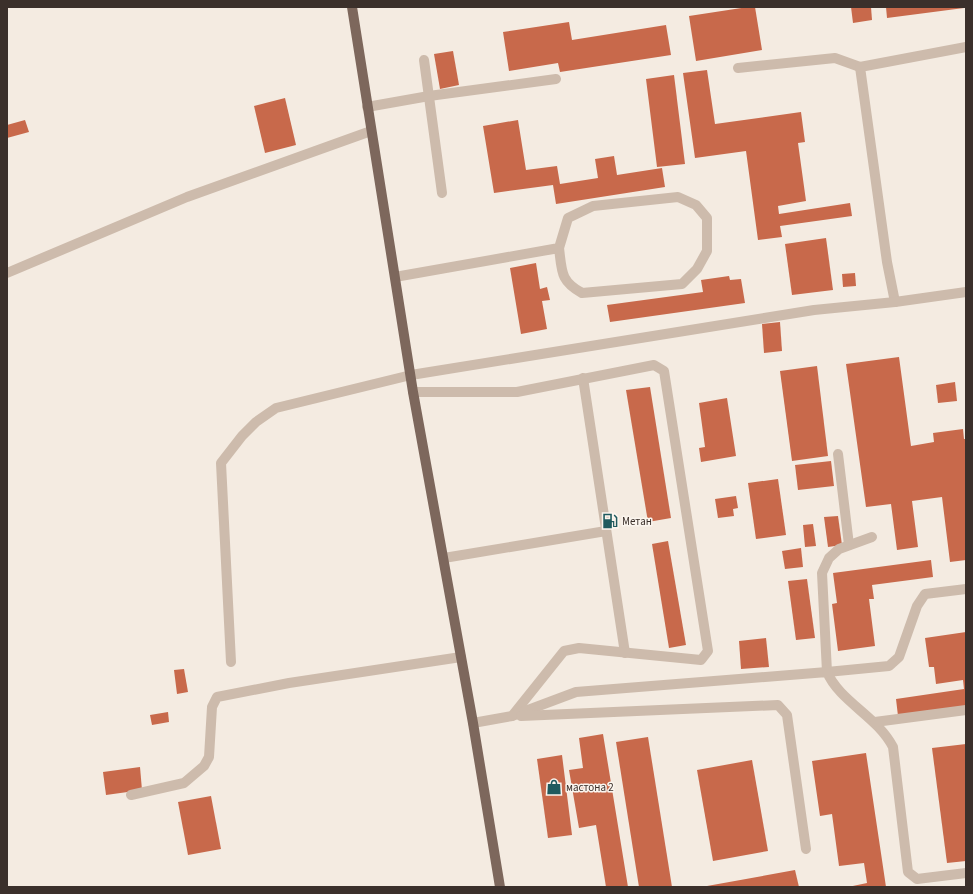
<svg xmlns="http://www.w3.org/2000/svg" width="973" height="894" viewBox="0 0 973 894" font-family="'Source Sans 3',sans-serif">
  <style>
    .building { fill: #c8694b }
    .lines { fill: none; stroke-linecap: round; stroke-linejoin: round }
    .minor { stroke: #cdbbac; stroke-width: 10 }
    .major { stroke: #7d675c; stroke-width: 10 }
    .labels { text-anchor: middle; dominant-baseline: central; stroke-width: 3; stroke-linejoin: round; paint-order: stroke }
    .poi-label { font-size: 11px; fill: #3b302b; stroke: #fbf5ee; text-anchor: start }
  </style>
  <rect width="100%" height="100%" fill="#f4ebe1"/>
  <g class="building">
    <polygon points="748,7 755,7 762,50 696,61 689,16"/>
    <polygon points="851,7 871,7 872,20 853,23"/>
    <polygon points="886,7 964,7 964,8 887,18"/>
    <polygon points="569,22 572,40 666,25 671,55 560,72 558,63 509,71 503,32"/>
    <polygon points="453,51 459,85 440,89 434,54"/>
    <polygon points="707,70 715,124 801,112 805,142 798,143 806,201 778,206 779,214 850,203 852,216 780,226 782,237 758,240 746,151 695,158 683,73"/>
    <polygon points="674,75 685,164 657,167 646,79"/>
    <polygon points="285,98 296,145 265,153 254,106"/>
    <polygon points="25,120 29,132 7,138 7,125"/>
    <polygon points="518,120 526,170 557,166 560,184 598,178 595,159 614,156 617,175 662,168 665,187 556,204 553,185 494,193 483,126"/>
    <polygon points="826,238 833,290 792,295 785,244"/>
    <polygon points="536,263 540,289 547,287 550,300 542,301 547,329 521,334 510,268"/>
    <polygon points="855,273 856,286 843,287 842,274"/>
    <polygon points="729,276 730,280 741,279 745,303 610,322 607,305 703,292 701,280"/>
    <polygon points="780,322 782,351 764,353 762,324"/>
    <polygon points="899,357 911,446 934,442 933,433 963,429 964,439 966,439 966,560 950,562 942,497 912,501 918,547 897,550 891,504 866,507 846,364"/>
    <polygon points="817,366 828,456 792,461 780,371"/>
    <polygon points="955,382 957,401 938,403 936,385"/>
    <polygon points="650,387 671,518 648,522 626,390"/>
    <polygon points="727,398 736,456 701,462 699,448 705,447 699,403"/>
    <polygon points="831,461 834,486 798,490 795,465"/>
    <polygon points="778,479 786,535 756,539 748,483"/>
    <polygon points="736,496 738,508 733,509 734,516 718,518 715,499"/>
    <polygon points="838,516 842,545 828,547 824,517"/>
    <polygon points="813,524 816,546 805,547 803,525"/>
    <polygon points="668,541 686,645 669,648 652,544"/>
    <polygon points="801,548 803,567 785,569 782,551"/>
    <polygon points="931,560 933,577 872,585 874,599 869,599 875,646 838,651 832,604 837,603 833,573"/>
    <polygon points="807,579 815,638 796,640 788,581"/>
    <polygon points="966,632 966,706 898,716 896,699 964,689 963,680 936,684 934,667 929,667 925,638"/>
    <polygon points="766,638 769,667 741,669 739,641"/>
    <polygon points="184,669 188,692 177,694 174,670"/>
    <polygon points="168,712 169,722 152,725 150,715"/>
    <polygon points="603,734 628,887 606,887 596,825 579,828 569,770 583,768 579,738"/>
    <polygon points="648,737 672,887 639,887 616,742"/>
    <polygon points="966,744 966,861 947,863 932,748"/>
    <polygon points="866,753 882,860 886,887 848,887 867,883 864,863 839,866 832,814 820,816 812,761"/>
    <polygon points="562,755 572,835 548,838 537,759"/>
    <polygon points="752,760 768,851 713,861 697,770"/>
    <polygon points="140,767 142,790 106,795 103,772"/>
    <polygon points="211,796 221,849 188,855 178,802"/>
    <polygon points="795,870 799,887 707,887 707,886"/>
  </g>
  <g class="lines">
    <g class="minor">
      <polyline points="424,60 442,193"/>
      <polyline points="738,68 835,58 860,67"/>
      <polyline points="367,107 429,96 556,79"/>
      <polyline points="7,273 187,197 371,131"/>
      <path d="M395 277 559 248C562 271 560 281 582 293L682 284 697 269 707 251V218L696 205 678 197 593 206 568 218 559 248"/>
      <polyline points="895,302 887,262 860,67 966,47"/>
      <polyline points="583,378 625,653"/>
      <polyline points="413,392 517,392 654,365 664,371 708,651 701,660 579,648 564,651 512,716 473,723"/>
      <polyline points="838,454 849,545"/>
      <polyline points="872,537 839,549 829,558 822,573 827,672 889,666 899,657 917,606 925,594 966,589"/>
      <polyline points="444,558 606,531"/>
      <polyline points="231,662 221,463 242,436 256,422 276,408 411,375 814,310 895,302 966,292"/>
      <path d="M512 716 576 692 827 672C840 702 877 716 893 747L908 872 917 879 966 873"/>
      <polyline points="521,716 778,705 787,715 806,849"/>
      <polyline points="875,722 966,710"/>
      <polyline points="131,795 184,783 204,766 209,757 212,707 217,697 289,683 461,657"/>
    </g>
    <polyline class="major" points="352,7 413,392 473,723 500,887"/>
  </g>
  <defs>
    <symbol id="fuel-bare" viewBox="-9 -9 18 18"><path d="M-5.5-6h7V0h2V4h1.3V-2.5L3-4.5l.8-.8L6-3V5H2.5V1h-1V6h-7ZM-4.2-4.7v3.2H.2V-4.7Z" fill="#1f5a5e" stroke="#fbf5ee" stroke-width="2.5" paint-order="stroke"/></symbol>
    <symbol id="shop-bare" viewBox="-9 -9 18 18"><path d="M-5-2.5h2.3a2.7 3.5 0 0 1 5.4 0H5L5.5 6h-11ZM-1.5-2.5h3a1.5 2.3 0 0 0-3 0Z" fill="#1f5a5e" stroke="#fbf5ee" stroke-width="2.5" paint-order="stroke"/></symbol>
  </defs>
  <g fill-rule="evenodd">
    <use href="#fuel-bare" x="599" y="510" width="22" height="22"/>
    <use href="#shop-bare" x="543" y="776" width="22" height="22"/>
  </g>
  <g class="labels">
    <g class="poi-label">
      <text x="622" y="521">Метан</text>
      <text x="566" y="787">мастона 2</text>
    </g>
  </g>
  <rect width="973" height="894" fill="none" stroke="#3b302b" stroke-width="16"/>
</svg>
